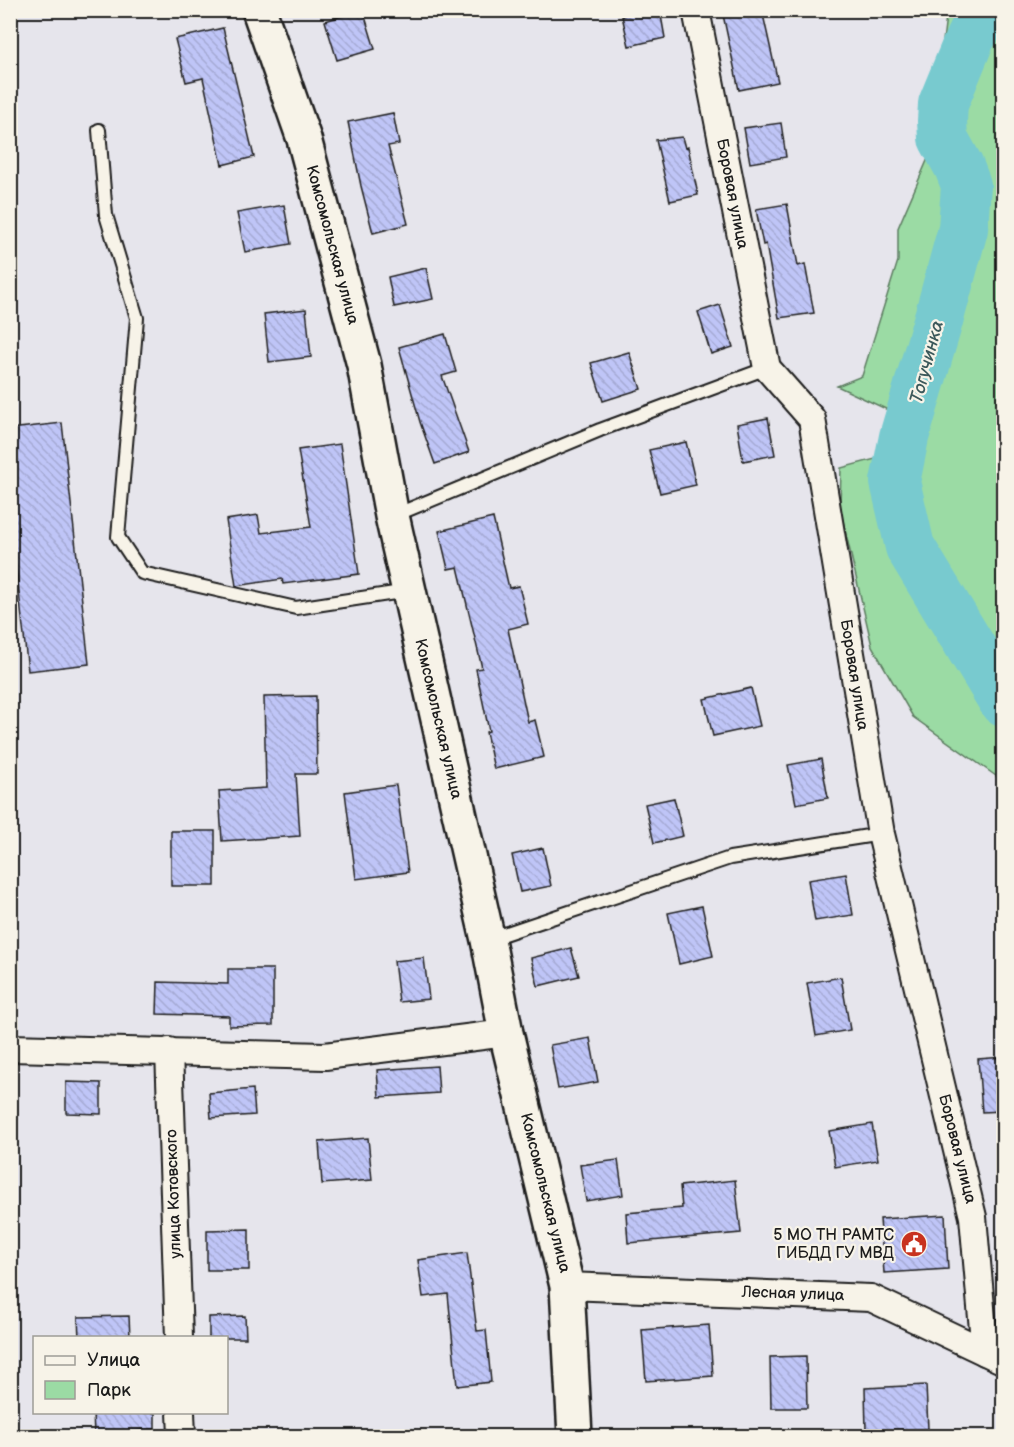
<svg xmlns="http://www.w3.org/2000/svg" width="1014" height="1447" viewBox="0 0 1014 1447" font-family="'Balsamiq Sans',sans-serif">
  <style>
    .green { fill: #9bdba4; stroke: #5c7c60; stroke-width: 1.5 }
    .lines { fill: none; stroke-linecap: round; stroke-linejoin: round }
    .river { stroke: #78cacf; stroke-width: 50 }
    .building { fill: url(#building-back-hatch); stroke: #1c1c1c; stroke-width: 1.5 }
    .service-casing { stroke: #1c1c1c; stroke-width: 16 }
    .minor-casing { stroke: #1c1c1c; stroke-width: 30 }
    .secondary-casing { stroke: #1c1c1c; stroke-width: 38 }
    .service { stroke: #f7f3e8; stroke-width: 12 }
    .minor { stroke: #f7f3e8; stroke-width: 26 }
    .secondary { stroke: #f7f3e8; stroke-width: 33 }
    .labels { text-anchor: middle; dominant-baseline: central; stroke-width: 4.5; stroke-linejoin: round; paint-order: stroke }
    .street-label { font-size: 16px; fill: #1c1c1c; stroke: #f7f3e8 }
    .poi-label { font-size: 16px; fill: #1c1c1c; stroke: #f7f3e8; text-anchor: end }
    .water-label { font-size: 18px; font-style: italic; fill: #3c595b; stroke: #f7f3e8 }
  </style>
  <defs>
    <pattern id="building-back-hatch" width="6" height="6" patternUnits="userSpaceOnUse" patternTransform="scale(1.5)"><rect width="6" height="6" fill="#bfc5f7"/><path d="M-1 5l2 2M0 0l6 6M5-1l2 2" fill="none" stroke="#a4a9d3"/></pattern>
  </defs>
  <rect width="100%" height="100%" fill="#e6e5ec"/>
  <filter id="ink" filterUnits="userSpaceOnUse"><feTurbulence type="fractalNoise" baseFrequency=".0167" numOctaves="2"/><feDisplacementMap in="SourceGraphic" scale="12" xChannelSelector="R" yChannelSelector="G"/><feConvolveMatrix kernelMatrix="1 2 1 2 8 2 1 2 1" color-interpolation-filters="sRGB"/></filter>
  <g filter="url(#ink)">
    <polygon class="green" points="950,11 1003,11 1004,772 996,776 913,717 872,646 840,508 841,468 887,456 888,410 837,386 862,376 898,261 898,228 929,156 946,16"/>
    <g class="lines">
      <polyline class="river" points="988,10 970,38 943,104 942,121 943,138 959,167 966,185 963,229 940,314 904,437 895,482 910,547 1004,702"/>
    </g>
    <g class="building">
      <polygon points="363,10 375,49 337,60 325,21"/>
      <polygon points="651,10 660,10 665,38 629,46 622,16"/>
      <polygon points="722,10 762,10 778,82 739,90"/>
      <polygon points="223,28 254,157 222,165 203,78 186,82 175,39"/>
      <polygon points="393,113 399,144 388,146 408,224 373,233 361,186 348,122"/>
      <polygon points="781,123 786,157 750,163 744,128"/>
      <polygon points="682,137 685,148 688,147 698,195 670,201 656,140"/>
      <polygon points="787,204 798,266 805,264 814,313 779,318 766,244 763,245 756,209"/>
      <polygon points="284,205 291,244 245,252 237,213"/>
      <polygon points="426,268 433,299 394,307 388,277"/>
      <polygon points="720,305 733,347 711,354 698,312"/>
      <polygon points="306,309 311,357 269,362 264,314"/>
      <polygon points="445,334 456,372 442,376 469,452 435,464 420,422 399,347"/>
      <polygon points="629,352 641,389 603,401 591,363"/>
      <polygon points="768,418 775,455 743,461 737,424"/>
      <polygon points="62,423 89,664 28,671 10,514 10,429"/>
      <polygon points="686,442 696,485 660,493 649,450"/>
      <polygon points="340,444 359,574 283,584 282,579 236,586 226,520 258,515 261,533 311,527 298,450"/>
      <polygon points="493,518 509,588 519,586 528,624 508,629 528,722 535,720 544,757 494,769 486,732 489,731 476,669 482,668 458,567 448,569 439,531"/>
      <polygon points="751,688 760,726 713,736 704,699"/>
      <polygon points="316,696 317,774 296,774 300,836 222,841 219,791 266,788 264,697"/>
      <polygon points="821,759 828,798 796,804 788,765"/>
      <polygon points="396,785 408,872 356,879 345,792"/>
      <polygon points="674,798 683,836 654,843 645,804"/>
      <rect x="171" y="831" width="44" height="55"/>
      <polygon points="543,848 551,886 520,892 512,855"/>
      <polygon points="846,874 853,915 815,921 808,880"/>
      <polygon points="702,906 713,956 679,964 668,913"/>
      <polygon points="571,948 579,976 538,986 531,958"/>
      <polygon points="424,958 429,999 399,1002 394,961"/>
      <polygon points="228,969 273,969 273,1025 229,1026 229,1016 157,1014 158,982 228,984"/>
      <polygon points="841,977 850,1030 816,1036 807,983"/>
      <polygon points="590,1038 598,1082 558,1089 550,1045"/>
      <polygon points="1004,1057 1004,1111 982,1112 978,1059"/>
      <polygon points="437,1066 439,1093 379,1097 377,1070"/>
      <polygon points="66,1082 101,1083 101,1114 66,1113"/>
      <polygon points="253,1089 255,1115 211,1118 209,1093"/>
      <polygon points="872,1124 878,1160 835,1167 829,1131"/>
      <polygon points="368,1138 372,1180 322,1184 319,1142"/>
      <polygon points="618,1160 623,1195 586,1201 580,1165"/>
      <polygon points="735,1180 741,1233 628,1243 626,1213 682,1208 680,1186"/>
      <polygon points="945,1215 948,1269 884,1273 880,1219"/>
      <polygon points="249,1229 249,1270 207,1270 207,1230"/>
      <polygon points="467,1253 477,1331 486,1330 491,1382 457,1386 448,1294 423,1297 418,1260"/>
      <polygon points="129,1316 130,1338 79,1338 78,1317"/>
      <polygon points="245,1316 246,1338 209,1338 209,1317"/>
      <polygon points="709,1325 713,1376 646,1381 642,1330"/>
      <polygon points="806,1356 807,1408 771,1408 770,1357"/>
      <polygon points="926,1385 928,1429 866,1431 865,1388"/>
      <polygon points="93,1413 155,1413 155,1429 94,1434"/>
    </g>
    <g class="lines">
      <defs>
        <g id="service">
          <polyline points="99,130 106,215 137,318 118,537 142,573 296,608 408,591"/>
          <polyline points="393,516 600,430 767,368"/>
          <polyline points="489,939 730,858 881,834"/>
        </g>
        <g id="minor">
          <polyline points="696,10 767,368 812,419 881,834 973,1217 985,1352"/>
          <polyline points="10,1048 325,1056 506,1033"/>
          <polyline points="169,1051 179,1338"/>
          <polyline points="567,1286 871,1298 1004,1361"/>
          <polyline points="181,1412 182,1436"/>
        </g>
        <polyline id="secondary" points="259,10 304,139 364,365 392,516 488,940 506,1033 567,1286 575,1436"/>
      </defs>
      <use href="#service" class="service-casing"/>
      <use href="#minor" class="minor-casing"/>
      <use href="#secondary" class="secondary-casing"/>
      <use href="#service" class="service"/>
      <use href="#minor" class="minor"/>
      <use href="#secondary" class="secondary"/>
    </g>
  </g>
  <defs>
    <symbol id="civic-disc" viewBox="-11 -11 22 22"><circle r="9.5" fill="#c8321e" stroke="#f7f3e8"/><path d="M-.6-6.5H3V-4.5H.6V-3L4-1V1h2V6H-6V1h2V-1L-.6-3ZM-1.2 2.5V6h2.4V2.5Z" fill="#fff"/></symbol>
  </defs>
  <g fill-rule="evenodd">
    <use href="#civic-disc" x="899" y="1229" width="30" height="30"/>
  </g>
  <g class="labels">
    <g class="street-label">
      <text transform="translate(732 194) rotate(79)">Боровая улица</text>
      <text transform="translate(332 245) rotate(75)">Комсомольская улица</text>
      <text transform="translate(854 675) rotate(81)">Боровая улица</text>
      <text transform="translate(438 719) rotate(77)">Комсомольская улица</text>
      <text transform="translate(957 1149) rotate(76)">Боровая улица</text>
      <text transform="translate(545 1193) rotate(76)">Комсомольская улица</text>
      <text transform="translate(174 1194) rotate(-92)">улица Котовского</text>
      <text transform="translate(793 1294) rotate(2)">Лесная улица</text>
    </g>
    <g class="poi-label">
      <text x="894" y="1235">5 МО ТН РАМТС<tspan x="894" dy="18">ГИБДД ГУ МВД</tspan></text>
    </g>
    <g class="water-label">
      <text transform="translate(927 362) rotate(-75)">Тогучинка</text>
    </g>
  </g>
  <rect width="1014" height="1447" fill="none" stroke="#f7f3e8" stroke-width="36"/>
  <rect x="18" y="18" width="978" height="1411" fill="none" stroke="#1c1c1c" stroke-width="2" filter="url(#ink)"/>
  <rect x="33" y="1336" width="195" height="78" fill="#f7f3e8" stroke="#9f9d96" stroke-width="1.5"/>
  <rect x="45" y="1356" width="30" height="9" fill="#f7f3e8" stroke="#9f9d96" stroke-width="1.5"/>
  <text x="87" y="1366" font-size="18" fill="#1c1c1c">Улица</text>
  <rect x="45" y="1381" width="30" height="18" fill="#9bdba4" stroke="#9f9d96" stroke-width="1.5"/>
  <text x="87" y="1396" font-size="18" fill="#1c1c1c">Парк</text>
</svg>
